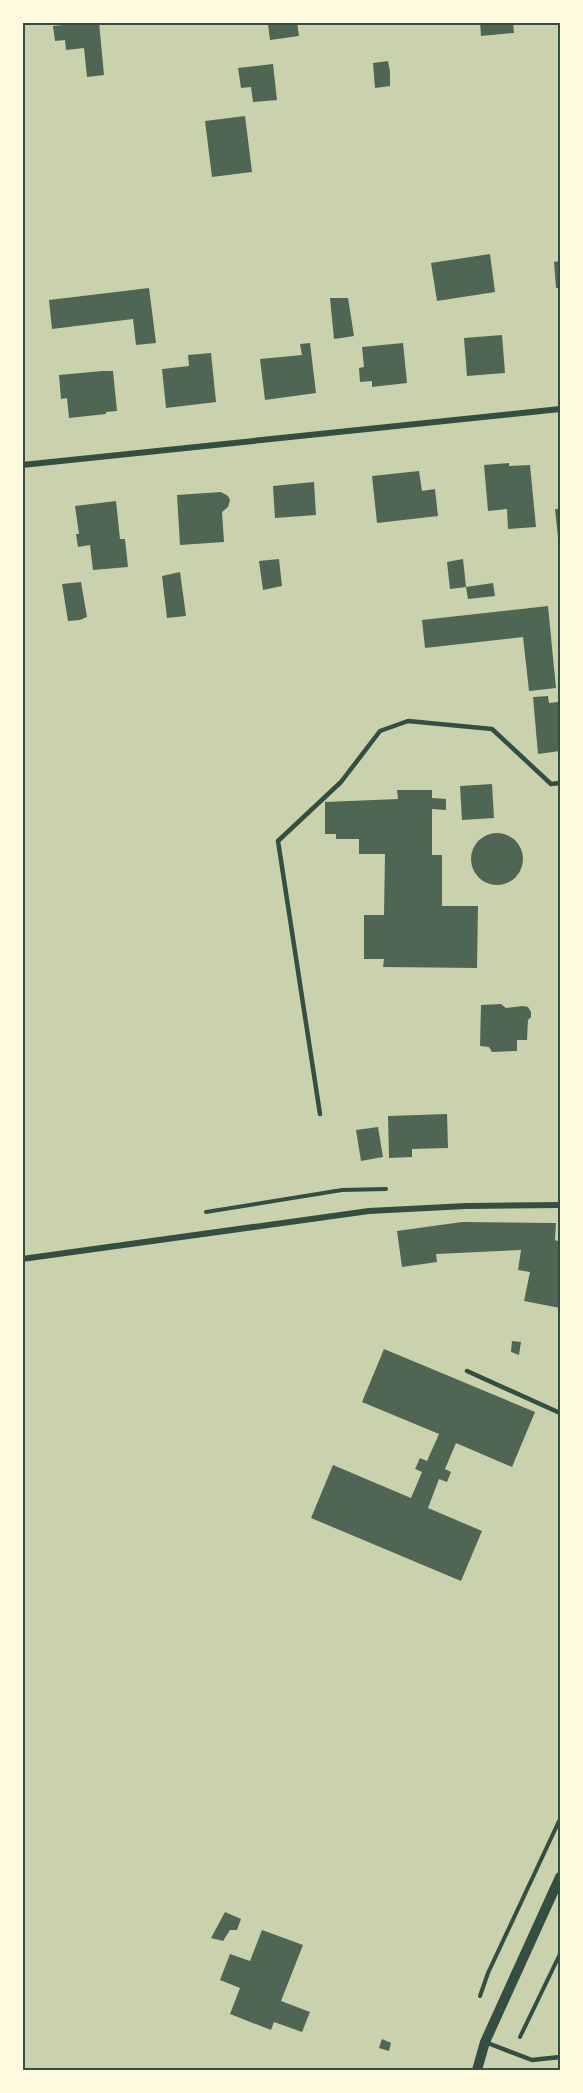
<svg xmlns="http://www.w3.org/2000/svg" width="583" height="2093" viewBox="0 0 583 2093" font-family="Mulish,sans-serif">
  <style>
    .green { fill: #cad2ad }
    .building { fill: #4f6655 }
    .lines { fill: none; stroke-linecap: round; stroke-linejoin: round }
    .path { stroke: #344e41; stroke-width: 4 }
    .service { stroke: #344e41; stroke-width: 4.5 }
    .minor { stroke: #344e41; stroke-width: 6 }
    .tertiary { stroke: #344e41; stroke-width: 10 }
    .neatline { fill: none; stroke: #344e41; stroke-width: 2 }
  </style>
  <rect width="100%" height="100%" fill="#e9edc9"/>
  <rect class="green" x="23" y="23" width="537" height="2047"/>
  <g class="building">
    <polygon points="63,22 99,22 104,75 87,77 84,48 66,50 65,40 55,41 53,26 63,25"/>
    <polygon points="280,22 297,22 299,36 270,40 268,24"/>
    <polygon points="480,22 513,22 514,33 481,36"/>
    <polygon points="388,61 390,72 390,86 375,88 373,63"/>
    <polygon points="273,64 277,100 253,102 251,87 241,88 238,68"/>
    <polygon points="245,116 252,172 212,177 205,121"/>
    <polygon points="490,254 495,292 437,301 431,263"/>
    <polygon points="560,261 560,288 556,288 554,262"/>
    <polygon points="149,288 156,343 136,345 133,319 52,329 49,300"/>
    <polygon points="330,298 348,298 354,336 334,339"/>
    <polygon points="502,335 505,373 467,376 464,338"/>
    <polygon points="310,343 316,393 265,400 260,359 302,355 300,344"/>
    <polygon points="403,343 407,383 372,387 372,381 360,382 359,368 364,367 362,347"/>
    <polygon points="211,353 216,402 166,408 162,369 189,366 188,355"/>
    <polygon points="102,371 113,371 117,411 106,412 106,414 69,418 67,398 61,399 59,375"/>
    <polygon points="509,463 509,466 530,465 536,527 508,529 507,509 488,511 484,465"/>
    <polygon points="419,471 422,491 435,489 438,516 377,523 372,476"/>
    <polygon points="314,482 316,515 275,518 273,486"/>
    <polygon points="221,492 228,496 230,500 228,507 222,512 224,542 180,545 177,495"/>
    <polygon points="116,501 120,539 125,539 128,567 93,570 90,545 78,547 76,534 79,534 75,506"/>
    <polygon points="555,509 560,509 560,547 559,547"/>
    <polygon points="279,559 282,586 263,590 259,561"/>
    <polygon points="463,559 466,587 450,589 447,562"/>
    <polygon points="180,572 186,616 167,618 162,576"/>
    <polygon points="81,582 87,617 80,620 68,621 62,584"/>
    <polygon points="493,583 495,596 468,599 466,587"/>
    <polygon points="548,606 556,688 529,691 523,637 425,648 422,620"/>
    <polygon points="548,696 549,703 558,702 560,751 538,754 533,697"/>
    <polygon points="492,784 494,818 462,820 460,786"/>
    <polygon points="397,790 432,790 432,798 446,799 446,810 432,809 432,855 442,855 442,906 478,906 477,968 383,967 384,959 364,959 364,915 384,915 385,854 359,854 359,839 336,839 336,834 325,834 325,802 398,799"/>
    <circle cx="497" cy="859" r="26"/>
    <polygon points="501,1004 506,1008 523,1006 528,1007 531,1012 531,1017 528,1020 527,1040 517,1040 517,1051 492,1052 489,1047 480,1046 481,1005"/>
    <polygon points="447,1114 448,1148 412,1149 412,1157 389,1158 388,1116"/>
    <polygon points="378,1127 383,1157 361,1161 356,1130"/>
    <polygon points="462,1222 556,1223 555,1240 560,1242 560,1308 524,1301 530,1272 518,1270 521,1250 436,1254 437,1262 402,1267 397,1231"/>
    <polygon points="512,1341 521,1342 519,1355 511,1352"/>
    <polygon points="384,1349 535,1412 512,1467 456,1443 445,1469 451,1472 447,1482 439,1479 428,1508 482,1531 461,1581 311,1518 333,1465 411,1498 422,1472 415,1469 420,1458 427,1461 439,1434 362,1402"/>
    <polygon points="225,1912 241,1919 237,1930 230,1930 223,1941 211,1938"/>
    <polygon points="262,1930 303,1945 281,2001 310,2012 302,2032 274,2022 271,2030 230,2014 240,1988 220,1980 230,1954 250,1961"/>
    <polygon points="382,2039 391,2043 389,2051 379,2048"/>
  </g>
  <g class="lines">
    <g class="path">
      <polyline points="206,1212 342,1190 386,1189"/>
      <polyline points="480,1996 488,1973 560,1819"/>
      <polyline points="520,2037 560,1954"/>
    </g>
    <g class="service">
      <polyline points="320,1114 278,841 341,782 380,731 408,721 492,729 551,784 560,783"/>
      <polyline points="467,1371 560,1413"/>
      <polyline points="485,2042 532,2060 560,2057"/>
    </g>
    <g class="minor">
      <polyline points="22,465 560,409"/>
      <polyline points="22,1259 369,1211 466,1206 560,1205"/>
    </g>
    <polyline class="tertiary" points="477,2070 485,2042 560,1877"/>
  </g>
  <rect width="583" height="2093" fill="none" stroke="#fefae0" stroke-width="48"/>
  <rect x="24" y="24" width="535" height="2045" class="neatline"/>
</svg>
